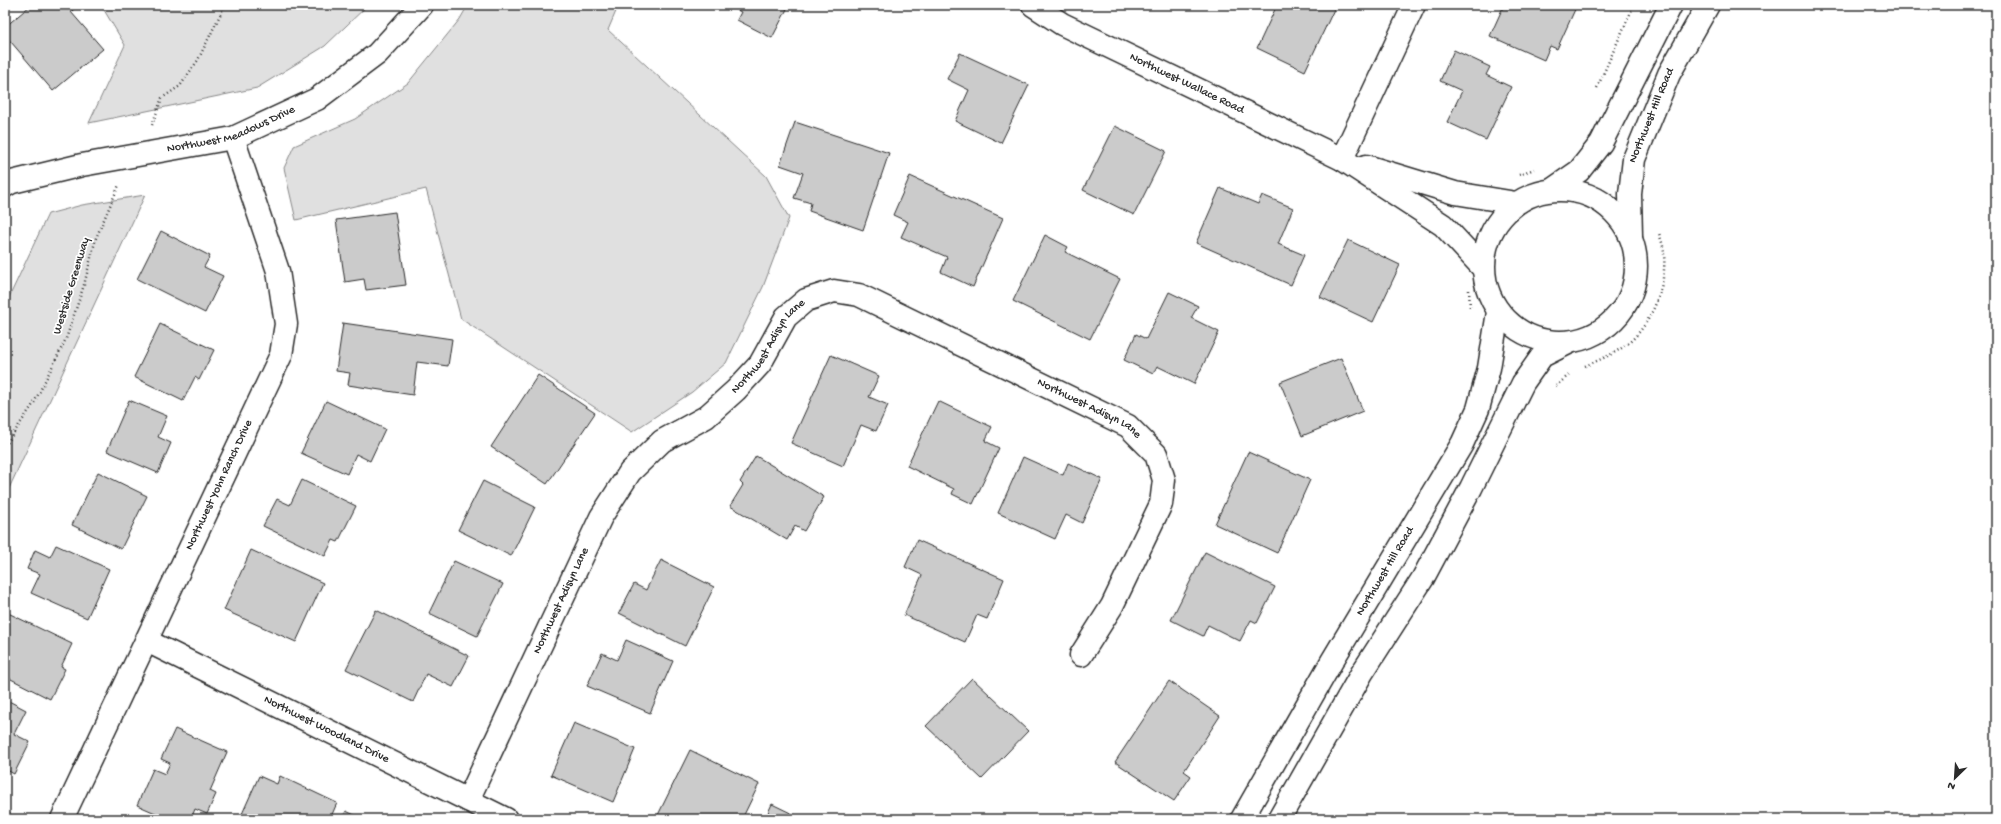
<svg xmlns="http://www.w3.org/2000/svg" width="2001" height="824" viewBox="0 0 2001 824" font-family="'Gochi Hand',sans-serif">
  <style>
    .green { fill: #e0e0e0; stroke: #868686 }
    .building { fill: #cbcbcb; stroke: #2b2b2b }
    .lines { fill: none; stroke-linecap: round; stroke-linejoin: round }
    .minor-casing { stroke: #2b2b2b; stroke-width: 25 }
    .tertiary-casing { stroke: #2b2b2b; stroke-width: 25 }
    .secondary-casing { stroke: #2b2b2b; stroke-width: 25 }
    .path { stroke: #2b2b2b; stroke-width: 2.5; stroke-dasharray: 1 3; stroke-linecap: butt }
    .minor { stroke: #fff; stroke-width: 22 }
    .tertiary { stroke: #fff; stroke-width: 22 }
    .secondary { stroke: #fff; stroke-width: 22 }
    .labels { text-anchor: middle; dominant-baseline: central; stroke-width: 3.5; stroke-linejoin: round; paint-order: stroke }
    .street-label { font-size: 12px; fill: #2b2b2b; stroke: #fff }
  </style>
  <rect width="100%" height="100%" fill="#fff"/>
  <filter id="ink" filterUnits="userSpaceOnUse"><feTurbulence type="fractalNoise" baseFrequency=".025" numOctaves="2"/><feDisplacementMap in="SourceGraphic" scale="8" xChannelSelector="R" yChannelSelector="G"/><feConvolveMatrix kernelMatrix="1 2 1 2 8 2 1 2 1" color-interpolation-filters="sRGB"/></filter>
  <g filter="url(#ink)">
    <g class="green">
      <polygon points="101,5 368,5 325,46 257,88 89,123 125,45"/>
      <polygon points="468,5 609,5 617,9 608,30 766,176 789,218 763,287 726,363 692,392 632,432 461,319 426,189 296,220 284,168 294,146 355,119 408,83 460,19"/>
      <polygon points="145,195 5,497 5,306 48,214 82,205"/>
    </g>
    <g class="building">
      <polygon points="31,5 78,5 71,12 103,49 53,91 5,35 5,27"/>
      <polygon points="727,5 780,5 787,9 772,38 737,20 741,12"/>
      <polygon points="1277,5 1336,5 1305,71 1257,48"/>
      <polygon points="1504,5 1577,5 1557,49 1550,46 1544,60 1490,36"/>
      <polygon points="1454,50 1490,67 1486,75 1511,87 1486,140 1447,122 1462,91 1440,81"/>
      <polygon points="960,53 1029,85 1001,143 955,121 969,90 947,79"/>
      <polygon points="795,122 889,153 863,230 809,211 811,203 794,198 803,173 780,165"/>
      <polygon points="1115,126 1166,151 1134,215 1083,190"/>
      <polygon points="910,176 1003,218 973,287 941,272 947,257 901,237 908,222 893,215"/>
      <polygon points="1220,188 1258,204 1262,195 1293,208 1278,244 1304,255 1291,285 1196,243"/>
      <polygon points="395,212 406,285 366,290 364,279 345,282 336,220"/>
      <polygon points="161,231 210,256 204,267 223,276 205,313 137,279"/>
      <polygon points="1045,235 1068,247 1065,252 1120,279 1090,339 1013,301"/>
      <polygon points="1348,240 1400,265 1373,322 1320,297"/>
      <polygon points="1169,292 1198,306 1191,318 1219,332 1194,384 1157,366 1153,374 1124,360 1136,334 1146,339"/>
      <polygon points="343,323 452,339 448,366 417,362 413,395 348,385 350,373 336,371"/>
      <polygon points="160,324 214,350 199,380 195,377 183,401 134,377"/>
      <polygon points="831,355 879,376 869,397 888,405 876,431 861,425 843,466 791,443"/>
      <polygon points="1341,358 1363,411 1302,436 1280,382"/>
      <polygon points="538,375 595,413 547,484 491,447"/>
      <polygon points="129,400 167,416 158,437 171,443 158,473 107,451"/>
      <polygon points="326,401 385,429 370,461 356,454 347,474 301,453"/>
      <polygon points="938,401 992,427 985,441 999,448 973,504 952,494 954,489 907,466"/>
      <polygon points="1248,452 1310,480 1277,553 1215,524"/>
      <polygon points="756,456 824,497 804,531 795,526 787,540 730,506 743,485 740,482"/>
      <polygon points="1023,457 1063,475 1068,463 1102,479 1082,523 1066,515 1055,539 998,513"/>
      <polygon points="98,472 147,496 121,549 72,525"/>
      <polygon points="302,480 356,506 338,542 333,540 325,556 263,526 277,499 290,505"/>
      <polygon points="483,481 535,507 511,556 458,530"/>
      <polygon points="917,540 1004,579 987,619 977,615 965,642 904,615 922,575 905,567"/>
      <polygon points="56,545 109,569 87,618 31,593 40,574 27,569 35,550 50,557"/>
      <polygon points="251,550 323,583 296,642 224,610"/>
      <polygon points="1205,552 1275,587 1257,623 1251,620 1240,641 1208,625 1203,636 1171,620"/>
      <polygon points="661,560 714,587 685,646 619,613 634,584 646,590"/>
      <polygon points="454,561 503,584 477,636 429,613"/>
      <polygon points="376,610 469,656 453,687 426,674 413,702 346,669"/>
      <polygon points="6,612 72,644 61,667 65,669 50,699 5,676"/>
      <polygon points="626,640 673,661 650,713 587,686 602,653 617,660"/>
      <polygon points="972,678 1028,731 982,779 926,726"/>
      <polygon points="1169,681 1220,716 1184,771 1191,776 1174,801 1115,762"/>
      <polygon points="5,699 26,710 14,734 30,742 14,774 5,769"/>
      <polygon points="574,723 635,749 613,802 551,775"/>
      <polygon points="175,729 227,752 210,791 216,794 207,814 195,809 191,819 169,819 137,805 153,769 165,774 170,763 161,759"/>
      <polygon points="690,750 759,784 742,819 666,819 658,815"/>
      <polygon points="259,776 277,784 280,776 337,803 330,819 253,819 242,814"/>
      <polygon points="772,804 803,819 765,819"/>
      <polygon points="346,811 363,819 342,819"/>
    </g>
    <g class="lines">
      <defs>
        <g id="minor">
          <polyline points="1342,159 1414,5"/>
          <path id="s1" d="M5 186 12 182 82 165 233 138 317 99 377 54 422 5"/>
          <path id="s2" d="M147 641 506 819"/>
          <path id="s3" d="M468 800 601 517 630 472 662 441 706 417 736 390 760 364 786 317 806 300 834 291 859 295 1128 426 1156 454 1164 480 1161 504 1112 606 1081 655"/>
          <path id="s4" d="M62 819 281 355 286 324 278 271 233 138"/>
        </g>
        <g id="tertiary">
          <path id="s5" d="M1033 5 1062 24 1342 159 1443 225 1483 268"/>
          <polyline points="1366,166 1455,193 1516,203"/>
        </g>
        <g id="secondary">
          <polyline points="1553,189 1579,171 1601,143 1671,5"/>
          <circle cx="1560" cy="266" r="76"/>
          <path id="s6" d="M1631 236 1630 194 1634 159 1669 74 1708 5"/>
          <path id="s7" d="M1242 819 1332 661 1462 444 1478 409 1489 368 1498 312"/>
          <polyline points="1279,819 1362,673 1423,578 1471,488 1523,383 1542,356 1570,342"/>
        </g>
      </defs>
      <use href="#minor" class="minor-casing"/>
      <use href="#tertiary" class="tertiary-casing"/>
      <use href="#secondary" class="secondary-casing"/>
      <g class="path">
        <polyline points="1597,88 1634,5"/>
        <polyline points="152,125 162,98 180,86 198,60 225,5"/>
        <polyline points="1519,175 1534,169"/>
        <polyline points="1469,290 1470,308"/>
        <path d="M1585 366C1599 360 1614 354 1626 345 1651 326 1667 286 1664 254 1664 247 1661 240 1659 233"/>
        <polyline points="1556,386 1570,374"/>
        <polyline points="5,446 34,403 66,339 84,285 96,238 119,185"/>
      </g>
      <use href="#minor" class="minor"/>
      <use href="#tertiary" class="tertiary"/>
      <use href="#secondary" class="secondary"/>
    </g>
  </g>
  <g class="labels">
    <g class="street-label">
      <text stroke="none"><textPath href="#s5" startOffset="173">Northwest Wallace Road</textPath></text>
      <text stroke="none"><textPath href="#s6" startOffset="124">Northwest Hill Road</textPath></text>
      <text stroke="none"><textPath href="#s1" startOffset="234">Northwest Meadows Drive</textPath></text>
      <text transform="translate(72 286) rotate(-73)">Westside Greenway</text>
      <text stroke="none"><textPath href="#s3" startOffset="556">Northwest Adisyn Lane</textPath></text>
      <text stroke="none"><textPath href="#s3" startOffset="928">Northwest Adisyn Lane</textPath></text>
      <text stroke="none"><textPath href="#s4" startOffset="369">Northwest Yohn Ranch Drive</textPath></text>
      <text stroke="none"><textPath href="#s7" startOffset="286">Northwest Hill Road</textPath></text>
      <text stroke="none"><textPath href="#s3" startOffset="220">Northwest Adisyn Lane</textPath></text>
      <text stroke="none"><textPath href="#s2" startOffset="200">Northwest Woodland Drive</textPath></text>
    </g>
  </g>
  <rect width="2001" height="824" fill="none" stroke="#fff" stroke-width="20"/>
  <rect x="10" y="10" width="1981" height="804" fill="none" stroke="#2b2b2b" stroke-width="1.5" filter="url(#ink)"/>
  <g transform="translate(1955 778) rotate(205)" stroke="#ffffff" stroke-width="3" paint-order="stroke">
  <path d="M0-3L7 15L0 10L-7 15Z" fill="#2b2b2b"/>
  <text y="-6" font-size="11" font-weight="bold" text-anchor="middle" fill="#2b2b2b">N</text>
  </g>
</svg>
